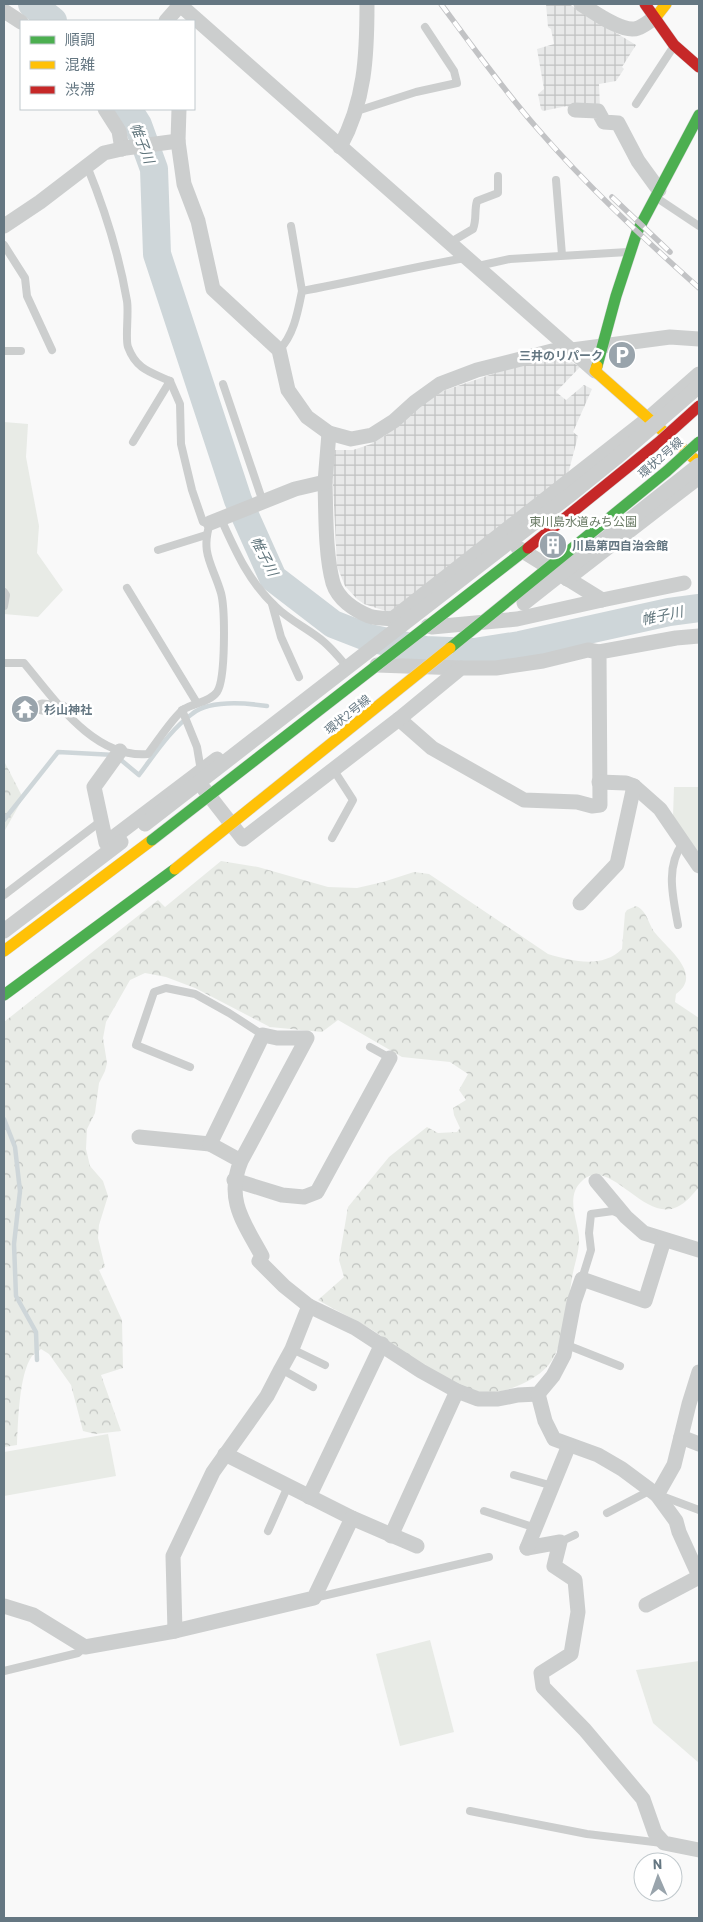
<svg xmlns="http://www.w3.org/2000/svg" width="703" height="1922" viewBox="0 0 703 1922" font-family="Barlow,'Noto Sans JP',sans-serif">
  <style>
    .industrial { fill: url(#industrial-grid) }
    .forest { fill: url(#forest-crowns) }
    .green { fill: #e8ebe6 }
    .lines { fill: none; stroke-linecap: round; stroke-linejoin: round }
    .stream { stroke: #ced6d9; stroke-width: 4.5 }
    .river { stroke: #ced6d9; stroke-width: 28 }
    .fast-casing { stroke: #d5d6d6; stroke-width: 12 }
    .slow-casing { stroke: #d5d6d6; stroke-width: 12 }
    .jam-casing { stroke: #d5d6d6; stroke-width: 12 }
    .lane { stroke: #cccece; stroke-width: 8 }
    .street { stroke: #cccece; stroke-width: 15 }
    .fast { stroke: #4caf50; stroke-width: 11 }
    .slow { stroke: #ffc107; stroke-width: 11 }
    .jam { stroke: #c62828; stroke-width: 11 }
    .rail-casing { stroke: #c2c3c5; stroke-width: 5.5 }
    .rail { stroke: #fff; stroke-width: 4; stroke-dasharray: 11; stroke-linecap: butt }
    .fast-bridge-casing { stroke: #d5d6d7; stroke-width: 12; stroke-linecap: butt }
    .slow-bridge-casing { stroke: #d5d6d7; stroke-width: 12; stroke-linecap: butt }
    .jam-bridge-casing { stroke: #d5d6d7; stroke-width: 12; stroke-linecap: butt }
    .street-bridge { stroke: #cccece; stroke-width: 15 }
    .fast-bridge { stroke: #4caf50; stroke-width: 11 }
    .slow-bridge { stroke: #ffc107; stroke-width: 11 }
    .jam-bridge { stroke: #c62828; stroke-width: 11 }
    .labels { text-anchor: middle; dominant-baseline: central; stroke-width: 5; stroke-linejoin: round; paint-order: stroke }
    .poi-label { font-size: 12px; font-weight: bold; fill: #657782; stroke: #fff; text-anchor: start }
    .street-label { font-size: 12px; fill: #657782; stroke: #fff }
    .park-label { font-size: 12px; fill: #697a64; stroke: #fff }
    .water-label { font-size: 14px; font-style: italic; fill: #60757c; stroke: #fff }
  </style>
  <defs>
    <pattern id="industrial-grid" width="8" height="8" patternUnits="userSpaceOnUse" patternTransform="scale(1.25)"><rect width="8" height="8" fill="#e8e9e9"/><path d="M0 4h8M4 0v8" fill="none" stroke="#c0c2c2"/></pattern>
    <pattern id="forest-crowns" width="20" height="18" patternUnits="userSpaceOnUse" patternTransform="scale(1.25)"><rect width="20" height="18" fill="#e8ebe6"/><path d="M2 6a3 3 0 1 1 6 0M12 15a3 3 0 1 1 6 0" fill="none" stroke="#c0c3c0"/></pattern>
  </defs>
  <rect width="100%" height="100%" fill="#f9f9f9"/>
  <g class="industrial">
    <polygon points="546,4 569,4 636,45 622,67 624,69 616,81 599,84 600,108 568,108 567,106 543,111 541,109 538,94 544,89 537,49 554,44 551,29 548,27"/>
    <polygon points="563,357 580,367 556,392 566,400 584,385 592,389 573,432 578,436 567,478 392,613 364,604 357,599 345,586 337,566 332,465 335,450 353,450 371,444 386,435 421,405 443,391 513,367"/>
  </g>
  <g class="forest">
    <polygon points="4,761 23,798 4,832"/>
    <path d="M221 861 258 867 328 887 357 888 383 882 414 872 429 874 548 954C572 961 602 969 622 949L625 913 627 910 636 906C648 911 648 925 656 934 669 950 703 975 676 994L675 1002 699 1018V1187C693 1194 686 1203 677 1207 644 1223 610 1156 583 1180 565 1195 577 1218 579 1237 580 1250 574 1265 572 1278 569 1294 568 1310 564 1326 557 1357 551 1370 522 1384 484 1401 463 1390 430 1370 421 1364 410 1359 401 1352 392 1346 384 1337 374 1331 356 1320 337 1311 318 1300L344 1277 339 1260 348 1207 389 1157 427 1127 438 1133 457 1132 460 1128 454 1115 453 1108 466 1100 459 1090 468 1074 450 1062 402 1057 338 1020 322 1032 270 1027 195 988 166 977 145 973 130 980 106 1022 103 1038 107 1063 105 1071 99 1083 95 1113 87 1129 86 1149 90 1166 103 1181 108 1196 99 1225 98 1238 105 1267 99 1270 122 1320 123 1368 101 1375 121 1431 95 1434 83 1431 71 1385 49 1354 41 1349C39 1351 34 1354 32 1356 19 1374 18 1422 17 1445L4 1447V1022L158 900 165 907Z"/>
  </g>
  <g class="green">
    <polygon points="4,422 28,424 26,457 39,526 37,553 63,590 38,617 4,614"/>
    <polygon points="674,787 699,787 699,855 673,816"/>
    <polygon points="108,1434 116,1476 4,1496 4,1452"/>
    <polygon points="430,1640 454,1732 400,1746 376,1654"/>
    <polygon points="699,1661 699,1763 653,1723 636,1670"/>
  </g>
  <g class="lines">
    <g class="stream">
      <path d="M4 820 58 752 115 755 139 775C155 754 170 730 192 714 209 700 246 703 267 706"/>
      <polyline points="4,1119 15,1147 20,1191 14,1244 16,1296 36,1332 37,1360"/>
    </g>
    <g class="river">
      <polyline points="32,4 53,21"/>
      <polyline points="128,109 138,125 154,169 157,254 238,500 273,578 333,624 369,638 425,650 474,652 520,645 669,612 699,608"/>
    </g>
    <defs>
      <g id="fast">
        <polyline points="597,366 616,296 637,232 699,115"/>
        <polyline points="4,995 175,869"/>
      </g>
      <g id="slow">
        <polyline points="655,18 666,4"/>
        <polyline points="597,366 595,371 699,463"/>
        <polyline points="4,951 152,840"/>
      </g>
      <polyline id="jam" points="645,4 674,45 699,67"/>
    </defs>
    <use href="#fast" class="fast-casing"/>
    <use href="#slow" class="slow-casing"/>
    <use href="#jam" class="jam-casing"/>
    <g class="lane">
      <polyline points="636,104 672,49"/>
      <polyline points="357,111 416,92 457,83 454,71 425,27"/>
      <polyline points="556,180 562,255"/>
      <polyline points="657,198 699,226"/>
      <polyline points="291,226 302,291"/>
      <polyline points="4,245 25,278 27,296 52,350"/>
      <path d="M452 245 456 239 473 229C477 219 474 211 477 201L498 193V176"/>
      <polyline points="478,266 510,259 628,252"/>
      <path d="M279 350C294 335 298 311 302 291 357 281 411 267 466 258"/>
      <polyline points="4,351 21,351"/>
      <polyline points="223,384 263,502"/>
      <polyline points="133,442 170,381"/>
      <path d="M221 519C235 550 249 582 275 606 290 621 309 629 324 642 331 648 337 655 343 662L344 666"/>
      <polyline points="158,550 206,535"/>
      <polyline points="127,588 197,703"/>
      <polyline points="4,592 6,595 4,606"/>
      <polyline points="272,604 281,637 299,677"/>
      <path d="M4 663H24C55 700 94 759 148 754 156 743 174 716 184 709 194 703 210 702 217 692 226 679 225 608 221 593 213 565 200 554 210 523L203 522 192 490 181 444 180 404 170 381C150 372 136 369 128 347 125 340 129 313 127 301 119 254 105 210 87 166"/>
      <polyline points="182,710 197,747 201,771"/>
      <polyline points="332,838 353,800 333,769"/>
      <polyline points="4,895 101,821"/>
      <path d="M678 925C673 897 665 867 683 843"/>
      <polyline points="370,1047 390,1058"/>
      <polyline points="190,1067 136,1045 154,992 166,988 195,994 229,1013 263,1035"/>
      <polyline points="582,1279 591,1250 589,1233 591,1214 613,1211 620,1214"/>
      <polyline points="567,1345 620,1366"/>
      <polyline points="292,1349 325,1365"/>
      <polyline points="281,1369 313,1387"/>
      <polyline points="514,1475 553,1486"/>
      <polyline points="659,1495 699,1510"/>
      <polyline points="484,1511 536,1528"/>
      <polyline points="607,1513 651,1490"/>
      <polyline points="268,1531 288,1486"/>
      <polyline points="560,1542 575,1535"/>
      <polyline points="314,1598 489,1557"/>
      <polyline points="4,1671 78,1653 85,1647"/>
      <polyline points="470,1811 587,1834 662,1843"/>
    </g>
    <g class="street">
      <polyline points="179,4 595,371"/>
      <path d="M581 4C594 12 623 34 638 28 644 26 649 21 655 18"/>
      <polyline points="4,11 21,22"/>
      <polyline points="166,21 180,5"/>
      <polyline points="105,109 119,131 122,149"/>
      <polyline points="179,109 178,141 184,184 198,221 213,289 279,350 288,390 307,417 329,433 351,439 372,435 394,421 415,402 440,384 477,370 552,351 572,350 670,337 699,339"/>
      <polyline points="575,110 598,111 604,122 618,123 638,161 659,190"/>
      <path d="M340 147C365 101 367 56 367 4"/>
      <polyline points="4,226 40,202 104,153 126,148 178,141"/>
      <path d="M325 482C326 512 325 554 333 583 338 599 354 610 369 616 380 620 392 617 403 620"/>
      <polyline points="210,523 295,489 325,482 329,433"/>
      <polyline points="518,548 602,600 684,583"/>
      <polyline points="567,579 699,477"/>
      <polyline points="395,617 649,418 699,374"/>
      <polyline points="428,626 432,627 517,619 602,600"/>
      <polyline points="377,665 461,668"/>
      <polyline points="42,707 62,709"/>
      <polyline points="399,719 432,748 524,800 577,802 592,806 600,805 599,652 676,638 699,636"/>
      <polyline points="120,751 94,787 106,843 217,759"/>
      <polyline points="634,786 660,809 699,866"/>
      <polyline points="204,789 243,839 399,719 461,668 496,668 543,661 588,650 599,652"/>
      <polyline points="580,903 617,864 634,786 626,783 599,782"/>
      <polyline points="4,931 121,842"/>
      <polyline points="139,1137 210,1144"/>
      <polyline points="234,1180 282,1195 304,1197 317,1192 390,1058"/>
      <polyline points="596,1181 626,1217 644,1233 699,1250"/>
      <polyline points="309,1306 355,1328 421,1371 457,1391 478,1399 498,1399 518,1395 538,1394 553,1376 564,1355 574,1302 582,1279 645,1301 664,1240"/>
      <polyline points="538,1394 545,1421 554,1439 598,1455 622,1469 657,1495 676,1521 679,1532 699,1576"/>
      <polyline points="681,1437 699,1444"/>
      <polyline points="225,1454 352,1518 417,1546"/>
      <polyline points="657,1495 674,1465 689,1404 699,1372"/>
      <polyline points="309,1497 382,1344"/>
      <polyline points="391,1536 457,1391"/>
      <polyline points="527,1548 560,1542 554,1566 575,1580 578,1612 571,1654 541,1673 543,1687 585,1730 643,1799 655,1833 664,1843 699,1850"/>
      <polyline points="527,1548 569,1445"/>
      <polyline points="646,1605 699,1577"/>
      <polyline points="4,1606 33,1615 85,1647 175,1631 314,1598 352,1518"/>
      <path d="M175 1631 173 1556 213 1472 267 1396 281 1369 292 1349 309 1306 284 1286 259 1261 262 1256C244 1223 225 1199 241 1161L307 1038H277L263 1035 210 1144 241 1161"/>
    </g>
    <use href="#fast" class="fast"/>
    <use href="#slow" class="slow"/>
    <use href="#jam" class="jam"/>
    <defs>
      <g id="rail">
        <path d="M441 4C472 46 502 88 536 127 586 185 642 237 699 288"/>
        <polyline points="612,197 670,252"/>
      </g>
    </defs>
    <use href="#rail" class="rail-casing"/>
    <use href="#rail" class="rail"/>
    <defs>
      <g id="fast-bridge">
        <polyline points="450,648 667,471 699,442"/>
        <polyline points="152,840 528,548"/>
      </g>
      <polyline id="slow-bridge" points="175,869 450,648"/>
      <polyline id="jam-bridge" points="528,548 659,442 699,406"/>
    </defs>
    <use href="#fast-bridge" class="fast-bridge-casing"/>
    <use href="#slow-bridge" class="slow-bridge-casing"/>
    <use href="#jam-bridge" class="jam-bridge-casing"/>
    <g class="street-bridge">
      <polyline points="524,603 699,465"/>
      <polyline points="145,824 570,495 616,458 699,386"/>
    </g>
    <use href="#fast-bridge" class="fast-bridge"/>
    <use href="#slow-bridge" class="slow-bridge"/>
    <use href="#jam-bridge" class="jam-bridge"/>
  </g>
  <defs>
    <symbol id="parking-disc" viewBox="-11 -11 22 22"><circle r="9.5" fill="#99a4ac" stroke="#fff"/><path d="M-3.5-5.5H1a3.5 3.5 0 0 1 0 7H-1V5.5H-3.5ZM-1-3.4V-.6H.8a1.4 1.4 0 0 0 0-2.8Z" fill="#fff"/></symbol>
    <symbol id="building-disc" viewBox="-11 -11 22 22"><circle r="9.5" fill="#99a4ac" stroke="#fff"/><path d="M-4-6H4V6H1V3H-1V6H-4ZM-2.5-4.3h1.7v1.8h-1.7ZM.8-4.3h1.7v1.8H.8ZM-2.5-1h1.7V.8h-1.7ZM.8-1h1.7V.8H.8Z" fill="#fff"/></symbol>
    <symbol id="temple-disc" viewBox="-11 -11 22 22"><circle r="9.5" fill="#99a4ac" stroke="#fff"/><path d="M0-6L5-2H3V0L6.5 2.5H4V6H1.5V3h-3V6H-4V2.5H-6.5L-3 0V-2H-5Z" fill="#fff"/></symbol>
  </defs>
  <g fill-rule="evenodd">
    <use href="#parking-disc" x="606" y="339" width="32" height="32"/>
    <use href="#building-disc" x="537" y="529" width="32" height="32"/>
    <use href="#temple-disc" x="9" y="693" width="32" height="32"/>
  </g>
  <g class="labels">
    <g class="poi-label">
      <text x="603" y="355" text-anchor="end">三井のリパーク</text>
      <text x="572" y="545">川島第四自治会館</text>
      <text x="44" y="709">杉山神社</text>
    </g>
    <g class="street-label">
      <text transform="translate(660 457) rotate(-41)">環状2号線</text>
      <text transform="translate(347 714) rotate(-39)">環状2号線</text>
    </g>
    <g class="park-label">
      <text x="583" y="521">東川島水道みち公園</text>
    </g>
    <g class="water-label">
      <text transform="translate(143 143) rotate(69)">帷子川</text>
      <text transform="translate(265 556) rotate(63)">帷子川</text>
      <text transform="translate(662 615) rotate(-12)">帷子川</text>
    </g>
  </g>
  <rect width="703" height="1922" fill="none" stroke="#657782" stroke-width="10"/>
  <rect x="20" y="20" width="175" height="90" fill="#ffffff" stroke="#c1c9cd"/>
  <rect x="30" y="36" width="25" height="8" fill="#4caf50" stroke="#c1c9cd"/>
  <text x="65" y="45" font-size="15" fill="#657782">順調</text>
  <rect x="30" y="61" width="25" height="8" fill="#ffc107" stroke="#c1c9cd"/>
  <text x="65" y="70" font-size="15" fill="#657782">混雑</text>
  <rect x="30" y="86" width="25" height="8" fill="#c62828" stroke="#c1c9cd"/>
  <text x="65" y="95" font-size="15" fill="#657782">渋滞</text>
  <g transform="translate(658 1877) rotate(358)"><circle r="24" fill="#ffffff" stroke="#c1c9cd"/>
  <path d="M0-4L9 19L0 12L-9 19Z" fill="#99a4ac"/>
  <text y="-8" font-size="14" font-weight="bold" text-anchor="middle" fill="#657782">N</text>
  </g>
</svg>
